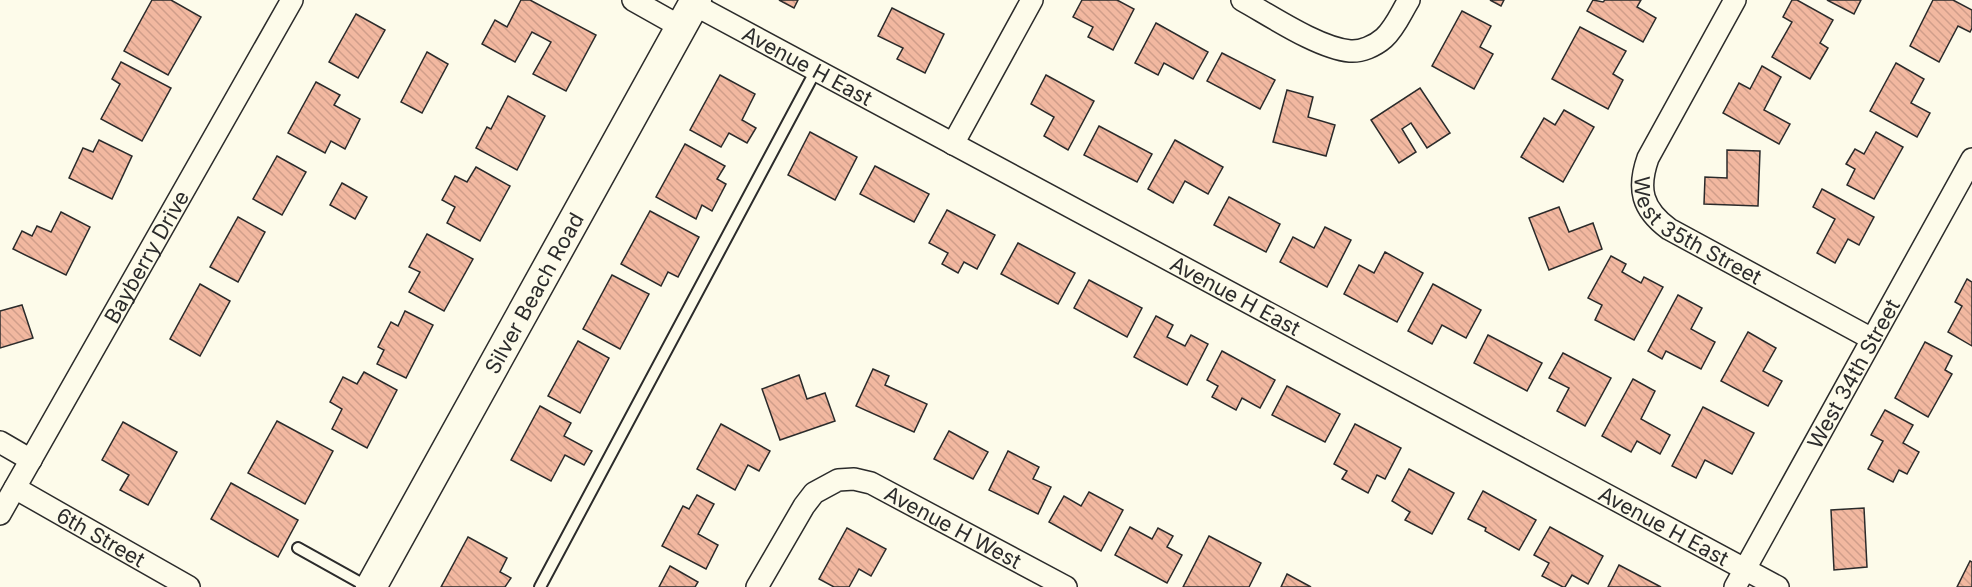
<svg xmlns="http://www.w3.org/2000/svg" width="1972" height="587" viewBox="0 0 1972 587" font-family="Inter,sans-serif">
  <style>
    .building { fill: url(#building-back-hatch); stroke: #2b2b2b; stroke-width: 1.5 }
    .lines { fill: none; stroke-linecap: round; stroke-linejoin: round }
    .lane-casing { stroke: #2b2b2b; stroke-width: 14 }
    .street-casing { stroke: #2b2b2b; stroke-width: 24 }
    .secondary-casing { stroke: #2b2b2b; stroke-width: 33 }
    .lane { stroke: #fdfbea; stroke-width: 10 }
    .street { stroke: #fdfbea; stroke-width: 21 }
    .secondary { stroke: #fdfbea; stroke-width: 30 }
    .labels { text-anchor: middle; dominant-baseline: central; stroke-width: 4.5; stroke-linejoin: round; paint-order: stroke }
    .street-label { font-size: 21px; fill: #2b2b2b; stroke: #fdfbea }
  </style>
  <defs>
    <pattern id="building-back-hatch" width="6" height="6" patternUnits="userSpaceOnUse" patternTransform="scale(1.5)"><rect width="6" height="6" fill="#f2b8a0"/><path d="M-1 5l2 2M0 0l6 6M5-1l2 2" fill="none" stroke="#d09e8a"/></pattern>
  </defs>
  <rect width="100%" height="100%" fill="#fdfbea"/>
  <g class="building">
    <polygon points="152,0 171,0 201,17 168,75 124,51"/>
    <polygon points="521,0 530,0 596,35 566,91 533,74 551,42 532,32 515,62 482,44 495,20 507,27"/>
    <polygon points="779,0 798,0 794,8"/>
    <polygon points="1082,0 1117,0 1134,9 1113,50 1088,37 1093,27 1073,17"/>
    <polygon points="1490,0 1504,0 1501,6"/>
    <polygon points="1593,0 1603,2 1605,0 1641,0 1637,7 1656,18 1643,42 1587,11"/>
    <polygon points="1792,0 1797,0 1833,20 1820,43 1828,48 1810,79 1772,57 1792,22 1783,17"/>
    <polygon points="1827,0 1861,0 1854,14"/>
    <polygon points="1933,0 1953,0 1972,10 1972,28 1970,32 1958,26 1939,62 1910,46"/>
    <polygon points="892,8 944,34 925,73 897,59 903,48 878,36"/>
    <polygon points="1462,11 1491,26 1480,47 1493,54 1474,89 1432,66"/>
    <polygon points="356,14 385,30 358,78 329,62"/>
    <polygon points="1156,23 1208,52 1193,79 1164,63 1158,75 1135,63"/>
    <polygon points="1580,27 1626,51 1613,74 1623,80 1608,109 1552,79"/>
    <polygon points="427,52 448,64 422,113 401,102"/>
    <polygon points="1222,53 1275,80 1260,109 1207,81"/>
    <polygon points="121,62 171,88 142,141 101,119 120,84 112,79"/>
    <polygon points="1896,63 1924,79 1911,103 1930,113 1917,137 1870,111"/>
    <polygon points="1762,66 1781,77 1764,110 1790,124 1779,144 1723,113 1739,83 1750,89"/>
    <polygon points="720,75 755,94 742,120 756,128 747,143 729,133 721,147 690,130"/>
    <polygon points="1046,75 1094,101 1068,150 1044,136 1054,117 1031,104"/>
    <polygon points="316,82 340,95 334,105 360,119 345,149 331,141 325,153 288,133"/>
    <polygon points="1420,88 1450,133 1427,148 1411,123 1402,129 1416,152 1399,163 1371,120"/>
    <polygon points="1287,90 1313,97 1308,117 1335,125 1326,156 1273,142"/>
    <polygon points="508,96 545,116 517,170 476,148 487,127 491,129"/>
    <polygon points="1564,110 1594,127 1563,182 1521,157 1544,118 1555,125"/>
    <polygon points="1099,126 1152,154 1137,182 1084,155"/>
    <polygon points="810,132 857,157 835,200 788,175"/>
    <polygon points="1876,132 1903,147 1874,199 1847,185 1855,169 1846,164 1855,149 1864,154"/>
    <polygon points="99,140 132,156 112,199 69,178 83,148 93,152"/>
    <polygon points="1175,140 1223,167 1208,194 1185,181 1173,203 1148,189"/>
    <polygon points="685,144 725,166 717,179 726,184 712,211 702,205 696,219 656,197"/>
    <polygon points="1727,150 1760,151 1758,206 1704,204 1705,177 1727,178"/>
    <polygon points="277,156 306,172 282,215 253,199"/>
    <polygon points="875,166 929,194 914,222 860,194"/>
    <polygon points="476,167 510,186 480,241 447,223 455,207 442,200 455,176 467,182"/>
    <polygon points="342,183 367,197 355,219 330,205"/>
    <polygon points="1822,189 1874,217 1859,245 1848,239 1835,263 1817,253 1835,219 1813,207"/>
    <polygon points="1229,197 1280,224 1266,252 1214,225"/>
    <polygon points="1559,207 1569,232 1593,223 1602,249 1549,270 1529,218"/>
    <polygon points="947,210 995,235 977,269 964,262 958,273 942,264 948,253 929,243"/>
    <polygon points="650,211 699,237 678,277 668,272 661,286 621,264"/>
    <polygon points="61,212 90,227 66,275 13,249 22,231 32,236 37,226 51,232"/>
    <polygon points="238,217 265,232 238,282 210,267"/>
    <polygon points="1325,227 1351,240 1327,287 1280,262 1293,237 1314,248"/>
    <polygon points="427,234 473,259 444,311 409,292 420,272 409,267"/>
    <polygon points="1018,243 1075,273 1058,304 1001,274"/>
    <polygon points="1385,252 1423,273 1397,322 1344,294 1359,265 1374,273"/>
    <polygon points="1611,256 1626,264 1622,272 1641,283 1644,277 1663,287 1634,340 1595,320 1602,305 1588,298"/>
    <polygon points="612,275 649,294 620,349 583,329"/>
    <polygon points="1967,279 1972,282 1972,346 1948,332 1962,306 1955,302"/>
    <polygon points="1089,280 1142,308 1127,337 1074,308"/>
    <polygon points="200,284 230,301 200,356 170,339"/>
    <polygon points="1433,284 1481,310 1466,338 1442,325 1432,344 1408,331"/>
    <polygon points="1678,295 1702,308 1691,329 1715,342 1701,369 1666,351 1662,359 1648,351"/>
    <polygon points="22,305 33,338 0,348 0,311"/>
    <polygon points="405,311 433,325 406,378 377,364 384,350 378,347 391,322 398,326"/>
    <polygon points="1156,316 1173,325 1167,337 1185,346 1191,335 1208,344 1187,385 1134,357"/>
    <polygon points="1748,332 1776,348 1763,371 1782,381 1768,406 1721,381"/>
    <polygon points="1488,335 1542,363 1527,391 1474,363"/>
    <polygon points="578,341 609,358 580,413 548,396"/>
    <polygon points="1925,342 1952,356 1945,370 1952,374 1928,417 1895,398"/>
    <polygon points="1222,351 1275,380 1260,408 1242,398 1236,410 1212,397 1218,386 1207,380"/>
    <polygon points="1563,353 1611,378 1585,426 1557,411 1569,388 1549,378"/>
    <polygon points="873,369 889,376 885,385 927,404 914,432 856,406"/>
    <polygon points="364,372 397,390 367,448 332,429 342,409 330,402 343,377 357,384"/>
    <polygon points="799,375 807,399 825,393 835,421 780,440 762,389"/>
    <polygon points="1633,379 1655,391 1641,419 1670,435 1660,454 1637,441 1631,452 1602,436"/>
    <polygon points="1287,386 1340,414 1325,442 1272,415"/>
    <polygon points="540,406 571,423 564,436 592,451 584,465 565,455 551,481 511,460"/>
    <polygon points="1703,407 1754,433 1732,474 1705,460 1696,478 1672,466"/>
    <polygon points="1885,410 1913,425 1903,443 1919,452 1907,474 1899,470 1893,482 1868,469 1883,441 1871,435"/>
    <polygon points="277,421 333,451 305,504 248,473"/>
    <polygon points="123,422 177,452 148,505 120,490 129,475 102,460"/>
    <polygon points="721,424 770,451 759,471 748,465 735,490 697,469"/>
    <polygon points="1355,424 1401,448 1385,479 1377,475 1368,493 1342,479 1347,471 1334,464"/>
    <polygon points="949,431 988,452 973,479 934,459"/>
    <polygon points="1008,451 1039,467 1033,479 1051,487 1038,514 989,490"/>
    <polygon points="1409,469 1454,493 1432,534 1405,520 1410,512 1392,501"/>
    <polygon points="231,483 298,520 278,557 211,519"/>
    <polygon points="1483,491 1536,520 1519,550 1485,531 1486,528 1468,519"/>
    <polygon points="1089,492 1123,510 1101,551 1049,522 1064,496 1081,506"/>
    <polygon points="697,495 714,504 698,534 718,545 706,569 662,546 683,506 689,509"/>
    <polygon points="1864,508 1867,567 1834,570 1831,510"/>
    <polygon points="1130,527 1152,539 1158,528 1173,536 1167,547 1182,555 1167,583 1115,555"/>
    <polygon points="1550,527 1603,556 1588,584 1572,575 1565,587 1563,587 1542,576 1549,563 1534,555"/>
    <polygon points="847,528 886,549 871,576 859,569 849,587 834,587 819,579"/>
    <polygon points="1209,536 1261,563 1249,587 1183,587"/>
    <polygon points="468,537 507,558 500,572 511,578 505,587 441,587"/>
    <polygon points="1970,561 1972,562 1972,587 1957,587"/>
    <polygon points="1619,565 1661,587 1608,587"/>
    <polygon points="670,566 698,582 695,587 659,587"/>
    <polygon points="1287,574 1311,587 1281,587"/>
  </g>
  <g class="lines">
    <defs>
      <g id="lane">
        <polyline points="298,548 368,587"/>
        <polyline points="540,587 816,70"/>
      </g>
      <g id="street">
        <polyline points="633,0 681,27"/>
        <path d="M1242 0C1271 16 1318 48 1350 51 1361 52 1375 46 1384 38 1395 28 1401 13 1409 0"/>
        <path id="s1" d="M1735 0 1648 158C1637 189 1642 209 1669 229L1872 339"/>
        <path id="s2" d="M693 4 1778 587"/>
        <polyline points="953,144 1032,0"/>
        <polyline points="0,442 31,460"/>
        <path id="s3" d="M15 488 189 587"/>
        <path id="s4" d="M0 514 292 0"/>
        <path id="s5" d="M757 587 804 506 814 493 838 480 854 479 871 483 1066 587"/>
        <path id="s6" d="M1735 587 1972 159"/>
      </g>
      <g id="secondary">
        <path id="s7" d="M371 587 696 0"/>
      </g>
    </defs>
    <use href="#lane" class="lane-casing"/>
    <use href="#street" class="street-casing"/>
    <use href="#secondary" class="secondary-casing"/>
    <use href="#lane" class="lane"/>
    <use href="#street" class="street"/>
    <use href="#secondary" class="secondary"/>
  </g>
  <g class="labels">
    <g class="street-label">
      <text stroke="none"><textPath href="#s2" startOffset="130">Avenue H East</textPath></text>
      <text stroke="none"><textPath href="#s1" startOffset="282">West 35th Street</textPath></text>
      <text stroke="none"><textPath href="#s4" startOffset="296">Bayberry Drive</textPath></text>
      <text stroke="none"><textPath href="#s7" startOffset="336">Silver Beach Road</textPath></text>
      <text stroke="none"><textPath href="#s2" startOffset="616">Avenue H East</textPath></text>
      <text stroke="none"><textPath href="#s6" startOffset="244">West 34th Street</textPath></text>
      <text stroke="none"><textPath href="#s2" startOffset="1102">Avenue H East</textPath></text>
      <text stroke="none"><textPath href="#s5" startOffset="264">Avenue H West</textPath></text>
      <text stroke="none"><textPath href="#s3" startOffset="99">6th Street</textPath></text>
    </g>
  </g>
</svg>
